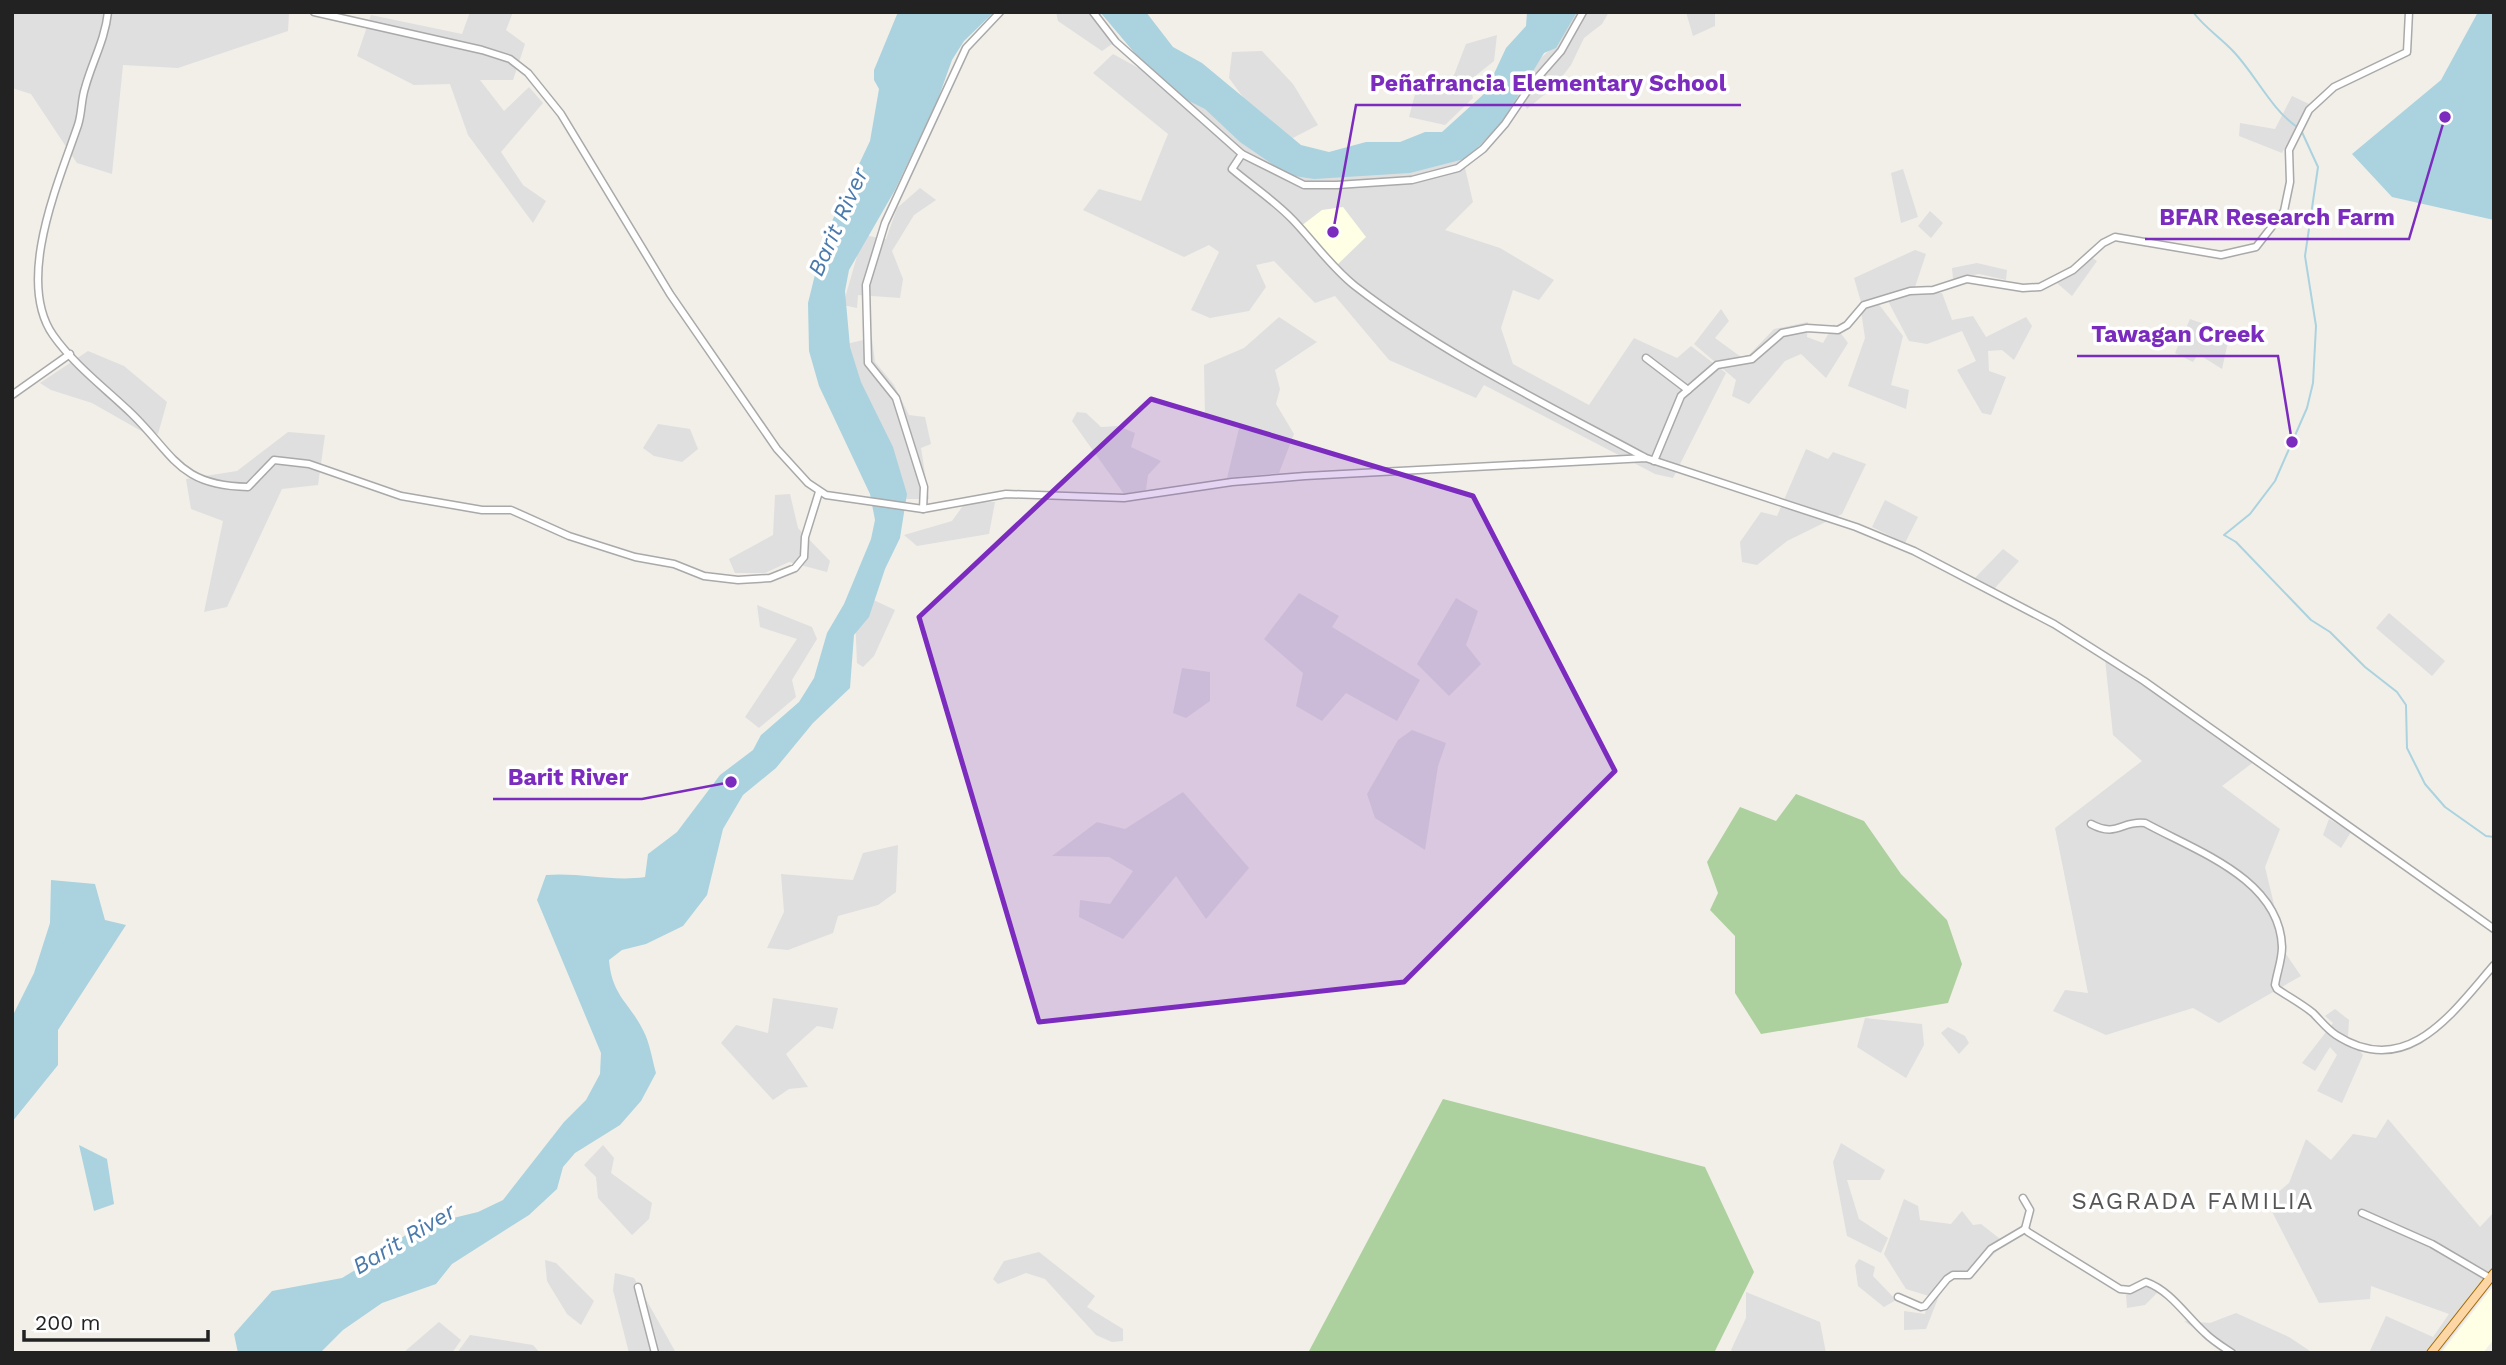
<svg xmlns="http://www.w3.org/2000/svg" width="2506" height="1365" viewBox="0 0 2506 1365" font-family="'Work Sans',sans-serif">
  <style>
    .residential { fill: #e0dfdf }
    .education { fill: #ffffe5 }
    .forest { fill: #add19e }
    .water { fill: #aad3df }
    .lines { fill: none; stroke-linecap: round; stroke-linejoin: round }
    .stream { stroke: #aad3df; stroke-width: 2 }
    .minor-casing { stroke: #a9a9a9; stroke-width: 9 }
    .major-casing { stroke: #a06b00; stroke-width: 10 }
    .minor { stroke: #fff; stroke-width: 6 }
    .major { stroke: #fcd6a4; stroke-width: 8 }
    .marked { fill: #7b2cbf; fill-opacity: 0.2; stroke: #7b2cbf; stroke-width: 5; stroke-linejoin: round }
    .labels { text-anchor: middle; dominant-baseline: central; stroke-width: 7; stroke-linejoin: round; paint-order: stroke }
    .water-label { font-size: 23px; font-style: italic; fill: #4a7aab; stroke: #fff }
    .quarter-label { font-size: 24px; letter-spacing: 2px; fill: #555; stroke: #fff }
    .leader { fill: none; stroke: #7b2cbf; stroke-width: 2.5 }
    .callout-dot { fill: #7b2cbf; stroke: #fff; stroke-width: 2.5 }
    .callout-label { font-size: 23px; text-anchor: middle; font-weight: bold; fill: #7b2cbf; stroke: #fff; stroke-width: 7; stroke-linejoin: round; paint-order: stroke }
  </style>
  <rect width="100%" height="100%" fill="#f2efe9"/>
  <g class="residential">
    <polygon points="12,12 144,14 289,13 288,31 178,68 123,65 112,174 77,163 31,94 12,88"/>
    <polygon points="470,12 513,12 506,30 525,44 513,80 480,80 504,111 529,87 543,103 501,152 523,185 546,201 533,223 468,135 450,84 414,85 357,56 371,15 462,34"/>
    <polygon points="1056,12 1095,12 1118,40 1102,51 1058,21"/>
    <polygon points="1568,12 1609,12 1602,24 1584,38 1571,65 1555,86 1527,109 1516,89 1526,71 1551,49"/>
    <polygon points="1686,12 1715,12 1715,26 1693,36"/>
    <polygon points="1497,35 1494,61 1469,81 1473,98 1445,125 1409,117 1415,94 1454,75 1466,44"/>
    <polygon points="1262,51 1293,84 1318,125 1285,142 1253,111 1229,78 1232,52"/>
    <polygon points="1113,54 1204,104 1275,165 1462,155 1473,202 1445,230 1500,248 1554,280 1539,300 1513,290 1501,328 1513,364 1589,405 1634,338 1677,358 1691,346 1726,373 1673,478 1655,474 1484,385 1476,398 1389,360 1335,296 1315,303 1274,261 1256,265 1266,287 1249,311 1210,318 1191,310 1219,252 1209,245 1184,257 1083,210 1099,189 1141,201 1168,134 1093,73"/>
    <polygon points="2292,96 2309,104 2282,153 2239,136 2240,123 2275,129"/>
    <polygon points="1903,169 1918,217 1901,223 1891,173"/>
    <polygon points="920,188 936,200 914,215 892,251 903,279 900,298 858,295 857,308 843,305 863,235 886,239 897,208"/>
    <polygon points="1930,211 1943,223 1931,238 1918,226"/>
    <polygon points="1915,250 1926,254 1915,287 1861,302 1854,278"/>
    <polygon points="2089,256 2097,261 2072,296 2057,283"/>
    <polygon points="1977,263 2007,270 2006,280 1979,274 1953,279 1952,268"/>
    <polygon points="1913,293 1942,293 1952,320 1973,316 1986,337 2026,317 2032,326 2014,360 2002,350 1988,351 1989,371 2006,377 1991,415 1982,413 1957,370 1976,361 1962,331 1927,344 1909,341 1888,301"/>
    <polygon points="1877,302 1903,336 1891,385 1909,390 1906,409 1848,386 1865,338 1861,311"/>
    <polygon points="1721,309 1729,321 1715,338 1741,357 1749,355 1774,329 1808,322 1807,337 1823,343 1834,324 1848,343 1826,378 1801,354 1785,361 1749,404 1732,396 1736,380 1694,344"/>
    <polygon points="1279,317 1317,342 1275,370 1280,389 1276,404 1294,434 1279,473 1227,478 1240,424 1205,415 1204,365 1244,348"/>
    <polygon points="2190,319 2230,333 2222,369 2198,354 2193,362 2175,353"/>
    <polygon points="872,338 875,362 894,385 909,415 925,417 931,444 921,448 929,499 902,499 859,384 846,344"/>
    <polygon points="88,351 124,366 167,402 158,434 143,432 92,403 51,390 40,383"/>
    <polygon points="1077,412 1086,413 1101,427 1118,426 1135,433 1131,447 1161,461 1148,475 1146,490 1124,494 1072,421"/>
    <polygon points="658,424 690,429 698,449 682,462 654,456 643,448"/>
    <polygon points="288,432 325,435 318,485 282,489 227,607 204,612 223,521 191,509 186,479 237,471"/>
    <polygon points="1806,449 1828,459 1833,452 1866,464 1842,514 1787,541 1757,565 1742,562 1740,542 1761,512 1777,516"/>
    <polygon points="790,494 798,528 830,561 827,572 789,562 765,573 735,573 729,559 773,535 775,495"/>
    <polygon points="1885,500 1918,517 1905,543 1872,527"/>
    <polygon points="995,502 989,534 917,546 904,535 952,521 965,503"/>
    <polygon points="2003,549 2019,561 1994,589 1975,578"/>
    <polygon points="1299,593 1339,616 1332,627 1420,680 1397,721 1346,693 1322,721 1296,706 1303,673 1264,639"/>
    <polygon points="865,596 895,610 874,656 863,667 857,663 855,617"/>
    <polygon points="1456,598 1478,611 1466,645 1481,664 1449,696 1417,664"/>
    <polygon points="757,605 812,627 817,639 792,680 796,697 759,728 745,717 797,639 760,627"/>
    <polygon points="2389,613 2445,661 2432,676 2376,628"/>
    <polygon points="2105,659 2255,761 2222,786 2280,829 2265,867 2286,954 2301,976 2219,1023 2193,1008 2106,1035 2053,1011 2065,990 2088,993 2055,828 2142,761 2113,735"/>
    <polygon points="1182,668 1210,672 1210,701 1186,718 1173,713"/>
    <polygon points="1412,730 1446,743 1438,766 1425,850 1375,818 1367,794 1398,740"/>
    <polygon points="1183,792 1249,868 1206,919 1176,876 1123,939 1079,917 1080,900 1110,904 1133,871 1109,857 1052,856 1097,822 1125,829"/>
    <polygon points="2329,819 2351,832 2341,848 2323,835"/>
    <polygon points="898,845 896,892 878,905 838,916 833,933 788,950 767,948 784,912 781,874 853,880 863,853"/>
    <polygon points="773,998 838,1008 833,1029 817,1026 786,1054 808,1087 789,1089 773,1100 721,1043 736,1025 768,1033"/>
    <polygon points="2335,1009 2349,1020 2348,1036 2363,1055 2342,1103 2317,1091 2337,1055 2330,1047 2315,1071 2302,1063 2333,1023 2325,1016"/>
    <polygon points="1865,1018 1922,1024 1924,1045 1906,1078 1857,1047"/>
    <polygon points="1948,1027 1965,1036 1969,1043 1959,1054 1941,1033"/>
    <polygon points="2388,1119 2480,1227 2494,1212 2494,1282 2439,1353 2369,1353 2386,1316 2433,1337 2449,1314 2371,1286 2370,1299 2319,1303 2267,1202 2289,1183 2306,1139 2331,1160 2353,1134 2376,1138"/>
    <polygon points="1841,1143 1885,1170 1880,1180 1847,1180 1859,1219 1888,1238 1881,1253 1847,1236 1833,1162"/>
    <polygon points="603,1145 614,1158 611,1173 652,1203 649,1219 632,1235 598,1198 596,1177 584,1165"/>
    <polygon points="1904,1199 1918,1206 1920,1220 1951,1224 1962,1211 1973,1225 1981,1224 2000,1239 1998,1250 1966,1280 1953,1276 1944,1283 1926,1329 1904,1330 1904,1311 1925,1314 1929,1296 1906,1289 1884,1254"/>
    <polygon points="1039,1252 1095,1296 1087,1307 1123,1329 1123,1341 1112,1342 1096,1335 1045,1279 1026,1273 998,1284 993,1279 1004,1261"/>
    <polygon points="1859,1259 1875,1267 1873,1276 1896,1300 1884,1307 1858,1286 1855,1265"/>
    <polygon points="545,1260 556,1263 594,1301 581,1325 567,1314 547,1281"/>
    <polygon points="615,1273 634,1278 676,1353 629,1353 613,1290"/>
    <polygon points="2146,1284 2157,1293 2145,1305 2127,1308 2126,1295"/>
    <polygon points="1746,1292 1820,1322 1826,1353 1734,1353 1731,1350 1746,1318"/>
    <polygon points="2236,1313 2289,1337 2313,1353 2229,1353 2184,1321 2210,1323"/>
    <polygon points="439,1322 461,1340 452,1353 403,1353"/>
    <polygon points="470,1335 533,1345 540,1353 457,1353"/>
  </g>
  <g class="education">
    <polygon points="1343,207 1366,237 1337,265 1317,249 1301,226 1322,210"/>
    <polygon points="2494,1285 2494,1339 2483,1353 2441,1353"/>
  </g>
  <g class="forest">
    <polygon points="1796,794 1864,821 1901,874 1947,920 1962,964 1948,1003 1761,1034 1735,993 1735,936 1710,910 1718,893 1707,862 1740,807 1776,821"/>
    <polygon points="1443,1099 1705,1167 1754,1272 1714,1353 1308,1353"/>
  </g>
  <g class="water">
    <path d="M898 12H994L964 41 952 60 938 99 895 190 849 270 845 291 850 347 861 382 893 447 907 494 900 538 885 569 869 617 854 635 850 688 813 723 776 768 743 795 723 829 707 895 683 926 646 944 622 950 609 960C612 996 629 1002 643 1030 650 1043 652 1059 656 1073L641 1101 620 1125 575 1153 563 1167 557 1189 529 1215 452 1264 436 1284 382 1303 343 1330 320 1353H238L234 1334 272 1291 342 1278 375 1258 416 1227 478 1212 503 1200 564 1122 586 1100 600 1074 601 1053 537 900 546 875C579 872 612 882 645 877L648 854 677 832 720 775 753 750 761 735 799 702 814 678 827 633 844 604 871 539 875 520 870 494 819 386 809 351 808 303 824 238 870 141 879 89 874 80V70Z"/>
    <polygon points="1100,12 1146,12 1173,47 1202,63 1301,145 1329,152 1366,142 1400,142 1425,132 1442,132 1485,93 1506,48 1526,26 1527,12 1577,12 1556,48 1544,53 1503,121 1468,158 1410,173 1314,179 1288,175 1240,142 1205,109 1185,99 1138,57"/>
    <polygon points="2478,12 2494,12 2494,220 2392,197 2352,154 2441,80"/>
    <polygon points="51,880 95,884 105,920 126,925 58,1030 58,1065 12,1122 12,1017 34,973 50,923"/>
    <polygon points="79,1145 107,1159 114,1204 94,1211"/>
  </g>
  <g class="lines">
    <g class="stream">
      <path d="M2193 12C2205 28 2220 37 2233 51 2256 75 2270 108 2297 127"/>
      <polyline points="2301,130 2318,167 2305,256 2316,326 2313,383 2307,408 2275,481 2250,514 2224,535 2236,542 2311,620 2330,632 2365,667 2397,692 2406,705 2407,748 2425,784 2445,807 2486,836 2494,837"/>
    </g>
    <defs>
      <g id="minor">
        <path d="M108 12C105 40 92 62 85 88 81 100 82 113 78 125 59 181 15 280 53 335 74 365 106 389 132 414 174 455 179 486 248 487L274 460 309 464 401 496 482 510H511L569 536 635 557 674 564 704 576 738 580 770 578 795 568 804 557 805 537 819 492"/>
        <polyline points="314,12 482,50 510,59 528,73 561,114 670,294 777,449 808,483 826,495 923,509 1006,494 1124,498 1232,482 1305,476 1646,458 1856,527 1914,551 2054,624 2144,681 2494,929"/>
        <polyline points="1093,12 1116,42 1242,154 1304,185 1337,185 1412,180 1458,168 1483,149 1505,124 1532,84 1561,51 1583,12"/>
        <path d="M1242 154 1232 169C1252 186 1275 201 1293 220 1314 242 1331 267 1355 286 1444 355 1546 404 1644 457"/>
        <polyline points="1646,358 1688,390"/>
        <polyline points="12,395 70,354"/>
        <polyline points="1654,461 1681,396 1717,365 1752,359 1782,333 1807,328 1838,330 1847,325 1864,305 1910,291 1933,290 1967,279 2023,288 2040,287 2073,270 2103,243 2115,237 2221,255 2256,247 2284,211 2290,182 2289,150 2309,110 2334,87 2407,52 2409,12"/>
        <polyline points="923,509 924,487 896,398 868,363 866,285 885,223 966,48 1000,12"/>
        <path d="M2091 824C2117 838 2122 820 2145 823 2196 851 2280 879 2282 947 2282 960 2277 972 2275 985L2277 989C2289 997 2302 1004 2313 1013 2321 1021 2327 1029 2336 1035 2407 1081 2453 1012 2494 965"/>
        <path d="M2023 1198 2030 1210 2025 1229 2028 1232 2120 1289 2130 1290 2146 1282C2171 1291 2186 1316 2205 1333 2213 1341 2223 1347 2232 1353"/>
        <polyline points="2362,1213 2432,1244 2490,1278"/>
        <polyline points="638,1287 655,1353"/>
        <polyline points="1898,1297 1921,1307 1925,1306 1947,1279 1953,1275 1969,1275 1991,1249 2025,1229"/>
      </g>
      <polyline id="major" points="2431,1353 2494,1273"/>
    </defs>
    <use href="#minor" class="minor-casing"/>
    <use href="#major" class="major-casing"/>
    <use href="#minor" class="minor"/>
    <use href="#major" class="major"/>
  </g>
  <path class="marked" d="M1151 399 1473 496 1615 771 1404 982 1039 1022 919 617Z"/>
  <g class="labels">
    <g class="water-label">
      <text transform="translate(838 222) rotate(-66)">Barit River</text>
      <text transform="translate(404 1239) rotate(-31)">Barit River</text>
    </g>
    <g class="quarter-label">
      <text x="2193" y="1201">SAGRADA FAMILIA</text>
    </g>
  </g>
  <path class="leader" d="M1333 232L1356 105H1741M2445 117L2409 239H2145M2292 442L2278 356H2077M731 782L642 799H493"/>
  <g class="callout-dot">
    <circle cx="1333" cy="232" r="7"/>
    <circle cx="2445" cy="117" r="7"/>
    <circle cx="2292" cy="442" r="7"/>
    <circle cx="731" cy="782" r="7"/>
  </g>
  <g class="callout-label">
    <text x="1548" y="91">Peñafrancia Elementary School</text>
    <text x="2277" y="225">BFAR Research Farm</text>
    <text x="2178" y="342">Tawagan Creek</text>
    <text x="568" y="785">Barit River</text>
  </g>
  <rect width="2506" height="1365" fill="none" stroke="#222222" stroke-width="28"/>
  <path d="M24 1330v10h184v-10" fill="none" stroke="#222222" stroke-width="3.5"/>
  <text x="35" y="1330" font-size="21" fill="#222222" stroke="#ffffff" stroke-width="5" paint-order="stroke">200 m</text>
</svg>
